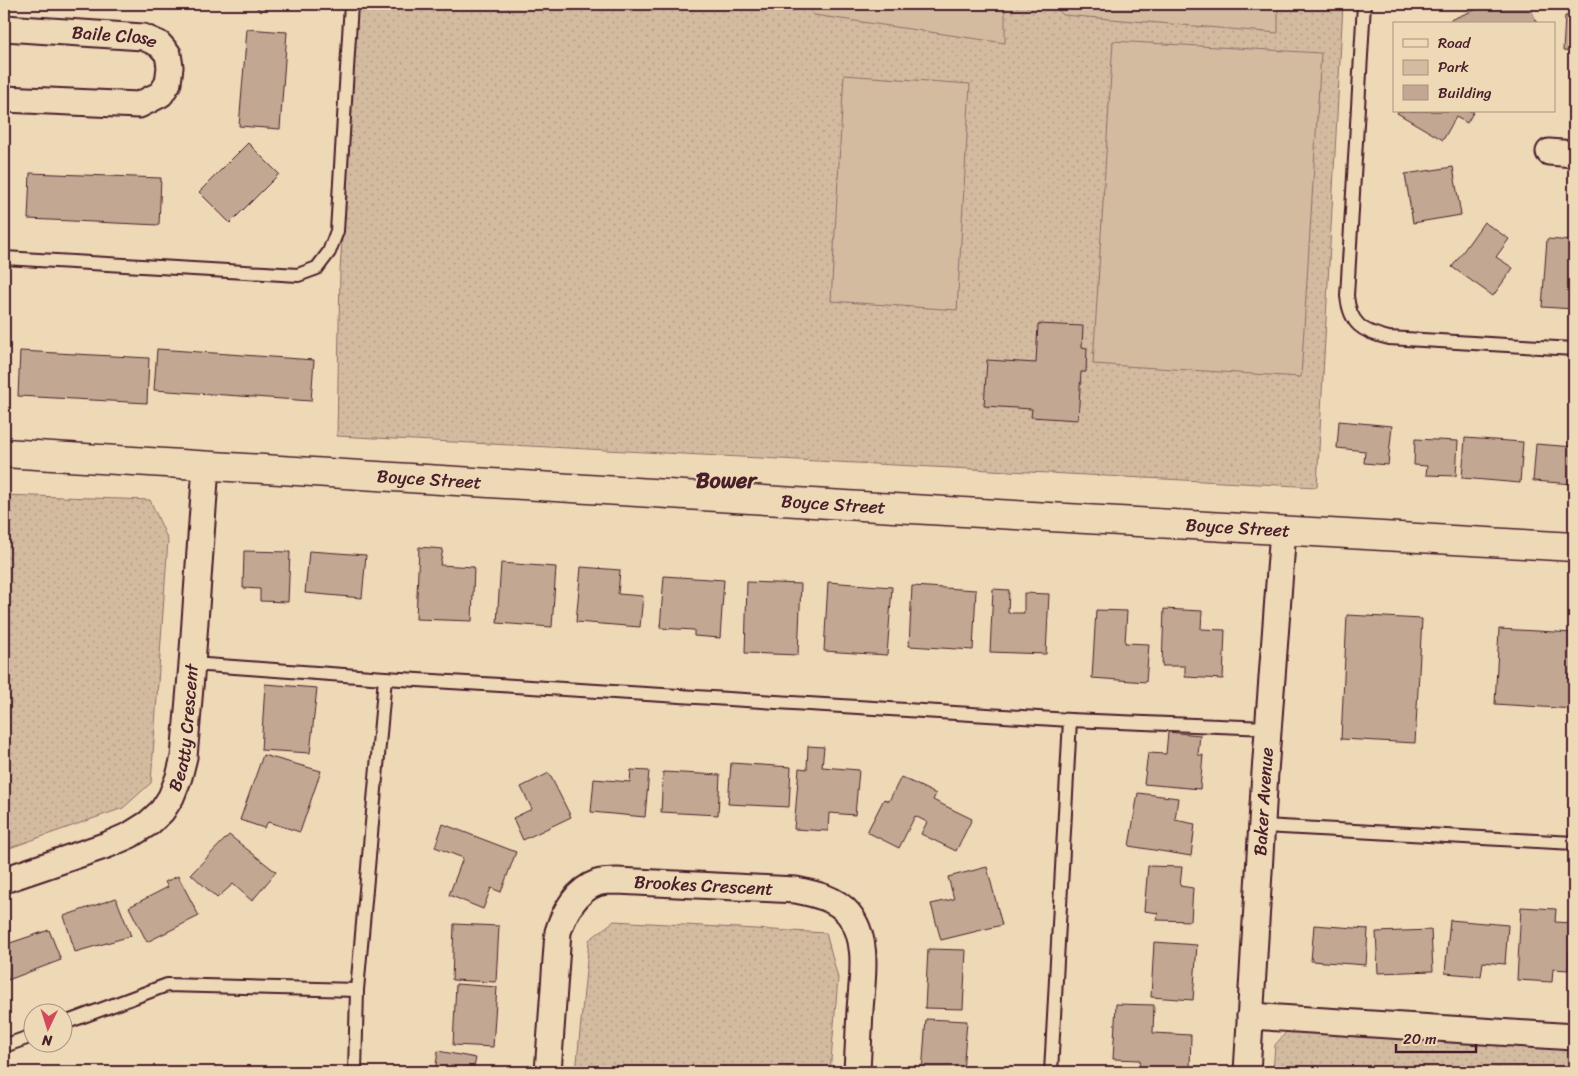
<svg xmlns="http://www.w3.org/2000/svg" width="1578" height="1076" viewBox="0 0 1578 1076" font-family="Sriracha,sans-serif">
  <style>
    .green { fill: url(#green-dots); stroke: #8e6d66 }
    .pitch { fill: #d3bba0; stroke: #8e6d66 }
    .building { fill: #c2a892; stroke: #4a1f2b }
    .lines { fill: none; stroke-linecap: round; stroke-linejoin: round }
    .lane-casing { stroke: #4a1f2b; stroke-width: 16 }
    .street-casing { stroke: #4a1f2b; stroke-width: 29 }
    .secondary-casing { stroke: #4a1f2b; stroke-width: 31 }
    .lane { stroke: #eed9b7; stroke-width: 12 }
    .street { stroke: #eed9b7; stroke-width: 25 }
    .secondary { stroke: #eed9b7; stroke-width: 28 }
    .labels { text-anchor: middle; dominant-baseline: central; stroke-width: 4; stroke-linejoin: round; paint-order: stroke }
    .street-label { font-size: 18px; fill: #4a1f2b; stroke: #eed9b7 }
    .district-label { font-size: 22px; font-weight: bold; fill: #4a1f2b; stroke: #eed9b7 }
  </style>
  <defs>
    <pattern id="green-dots" width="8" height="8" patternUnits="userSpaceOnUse" patternTransform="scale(1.25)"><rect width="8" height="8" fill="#d3bba0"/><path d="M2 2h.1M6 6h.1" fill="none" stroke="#b7a08a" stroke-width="1.8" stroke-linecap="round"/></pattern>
  </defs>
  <rect width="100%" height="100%" fill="#eed9b7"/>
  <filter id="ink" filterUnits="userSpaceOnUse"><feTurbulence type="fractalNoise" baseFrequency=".02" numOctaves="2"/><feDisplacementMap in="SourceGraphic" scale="10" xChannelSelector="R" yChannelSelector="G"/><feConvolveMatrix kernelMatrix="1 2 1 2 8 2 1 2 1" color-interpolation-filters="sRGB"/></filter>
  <g filter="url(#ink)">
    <g class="green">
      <polygon points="356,4 1343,4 1317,487 337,436 340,271"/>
      <polygon points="4,495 150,500 168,540 151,783 123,808 4,850"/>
      <polygon points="614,921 826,933 838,978 830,1072 576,1072 589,940"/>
      <polygon points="1297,1020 1574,1037 1574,1072 1273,1072 1275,1045"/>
    </g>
    <g class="pitch">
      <polygon points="805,4 1005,4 1005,43 814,15"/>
      <polygon points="1053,4 1278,4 1278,33 1063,15"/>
      <polygon points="1113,41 1321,53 1301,377 1093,364"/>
      <polygon points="844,75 970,84 957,310 831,301"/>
    </g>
    <g class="building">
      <polygon points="253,4 270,4 261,12"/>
      <polygon points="1489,4 1529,4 1537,24 1452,24 1450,20"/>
      <polygon points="1565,16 1574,16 1574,52 1563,51"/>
      <polygon points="247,29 287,32 280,129 239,126"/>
      <polygon points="1398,111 1474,111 1467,123 1456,117 1443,140 1397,113"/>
      <polygon points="248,143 279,174 230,223 199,192"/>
      <polygon points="1453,167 1461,215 1413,223 1405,174"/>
      <polygon points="30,173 161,178 159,225 28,219"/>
      <polygon points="1484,222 1509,239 1496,257 1513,268 1493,296 1452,267"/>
      <polygon points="1547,239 1574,241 1574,309 1542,307"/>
      <polygon points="1038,324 1083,326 1082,347 1087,348 1086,372 1081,372 1078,420 1031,417 1032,409 984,406 987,360 1036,363"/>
      <polygon points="157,349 314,360 311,401 154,390"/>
      <polygon points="20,351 149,358 147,403 18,396"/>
      <polygon points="1339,421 1392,426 1388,465 1364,463 1365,451 1337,448"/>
      <polygon points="1465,438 1523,442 1520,483 1462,478"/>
      <polygon points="1415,439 1458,441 1456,476 1426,475 1427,466 1414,465"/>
      <polygon points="1536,444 1574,447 1574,484 1533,481"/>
      <polygon points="419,547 443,549 440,565 474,567 472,621 416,619"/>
      <polygon points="244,551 290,552 288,602 260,601 260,589 243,588"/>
      <polygon points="309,551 366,555 362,598 305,593"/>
      <polygon points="501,563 556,567 552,627 497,623"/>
      <polygon points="581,567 620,570 618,594 643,596 640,627 576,622"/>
      <polygon points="664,576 724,580 720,638 694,636 694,630 660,628"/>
      <polygon points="747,582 801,584 798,655 745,653"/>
      <polygon points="828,582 892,587 887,655 824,651"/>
      <polygon points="912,586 976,590 973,650 909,646"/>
      <polygon points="993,589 1009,590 1008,613 1024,613 1024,593 1049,594 1046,654 990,652"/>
      <polygon points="1164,609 1202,611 1201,629 1225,630 1223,679 1185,677 1185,666 1162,666"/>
      <polygon points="1096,610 1127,611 1125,643 1149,644 1146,682 1092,678"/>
      <polygon points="1347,615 1422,619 1415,743 1341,739"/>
      <polygon points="1499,629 1574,633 1574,709 1495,704"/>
      <polygon points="265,684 317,688 310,753 261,750"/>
      <polygon points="1168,732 1200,735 1198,755 1203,755 1200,789 1144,784 1148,753 1166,754"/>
      <polygon points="808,746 824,747 822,767 859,770 855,815 829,813 828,831 794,829 799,768 807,769"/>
      <polygon points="263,755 321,771 300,832 268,822 264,828 240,820"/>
      <polygon points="731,763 791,767 789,807 728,804"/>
      <polygon points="631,770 649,771 645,817 591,812 594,779 630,782"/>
      <polygon points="663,772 720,775 718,815 661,812"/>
      <polygon points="549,773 571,817 523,840 513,818 532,809 521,787"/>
      <polygon points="901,777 936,794 933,800 972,819 956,851 921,834 927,822 915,816 899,848 867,832 884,799 889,801"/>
      <polygon points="1138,793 1178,798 1175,820 1195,824 1191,856 1129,846"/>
      <polygon points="443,824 516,852 501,892 491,888 483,909 449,895 463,858 435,847"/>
      <polygon points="229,835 276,872 252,901 233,884 217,898 191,874"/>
      <polygon points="1148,866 1182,867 1180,886 1193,888 1191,921 1157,920 1158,913 1144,911"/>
      <polygon points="987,867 1002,925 941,940 931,904 954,899 948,877"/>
      <polygon points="178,876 199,916 147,942 129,907 168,887 165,882"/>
      <polygon points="116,898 131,936 75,952 64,916"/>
      <polygon points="1521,907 1556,909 1555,922 1571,923 1568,970 1553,969 1552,982 1517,980"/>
      <polygon points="1450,920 1508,925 1505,964 1483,962 1481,976 1445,973"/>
      <polygon points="454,924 499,926 496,982 452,980"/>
      <polygon points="1314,925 1368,929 1366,965 1311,961"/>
      <polygon points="49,930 61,960 8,980 4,969 4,945"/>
      <polygon points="1431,930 1433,971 1378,973 1376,932"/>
      <polygon points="1154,942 1197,945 1193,1000 1151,997"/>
      <polygon points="928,949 966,950 963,1009 925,1008"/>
      <polygon points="456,984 497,987 493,1047 453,1045"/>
      <polygon points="1116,1004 1154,1005 1153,1033 1191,1035 1190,1069 1139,1067 1140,1060 1113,1059"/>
      <polygon points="926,1019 967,1021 963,1072 922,1072"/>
      <polygon points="438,1051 476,1058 473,1072 435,1072"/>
      <polygon points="1150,1070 1183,1071 1183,1072 1149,1072"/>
    </g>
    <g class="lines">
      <defs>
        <g id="lane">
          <path d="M1364 4 1347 296C1350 324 1362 332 1389 338L1574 349"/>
          <polyline points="4,258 298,275 317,268 329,252 337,231 351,4"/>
          <polyline points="192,664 385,678 1070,720 1268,728"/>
          <polyline points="1262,826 1574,843"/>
          <polyline points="62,1024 167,985 357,990"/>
          <polyline points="4,1046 32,1036"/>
          <polyline points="355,1072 357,990 385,678"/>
          <polyline points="1051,1072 1070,720"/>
        </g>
        <g id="street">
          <path id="s1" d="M4 28 143 37 159 44 168 54 170 67 168 83 161 94 139 105 4 99"/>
          <polyline points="1549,152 1574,154"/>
          <path id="s2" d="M4 880 107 845 130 835 149 823 162 811 171 797 179 777 184 757 192 664 206 466"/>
          <polyline points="1250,1016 1574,1037"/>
          <path id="s3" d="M548 1072 558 932C564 912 577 890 597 883 603 881 611 881 617 881L796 890C815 894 835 898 848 913 870 939 862 979 860 1010 859 1031 858 1052 857 1072"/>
          <path id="s4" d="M1247 1072 1265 772 1283 530"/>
        </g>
        <g id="secondary">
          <path id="s5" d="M4 453 894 508 1574 547"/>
        </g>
      </defs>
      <use href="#lane" class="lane-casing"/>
      <use href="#street" class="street-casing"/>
      <use href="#secondary" class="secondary-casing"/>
      <use href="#lane" class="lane"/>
      <use href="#street" class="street"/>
      <use href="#secondary" class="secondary"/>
    </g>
  </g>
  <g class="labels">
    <g class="street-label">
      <text stroke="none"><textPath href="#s1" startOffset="111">Baile Close</textPath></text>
      <text stroke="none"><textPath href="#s5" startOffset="426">Boyce Street</textPath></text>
      <text stroke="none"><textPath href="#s5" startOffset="831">Boyce Street</textPath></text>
      <text stroke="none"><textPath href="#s5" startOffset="1236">Boyce Street</textPath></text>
      <text stroke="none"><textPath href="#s2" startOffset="262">Beatty Crescent</textPath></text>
      <text stroke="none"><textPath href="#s4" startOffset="271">Baker Avenue</textPath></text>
      <text stroke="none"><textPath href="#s3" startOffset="312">Brookes Crescent</textPath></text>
    </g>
    <g class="district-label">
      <text x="726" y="480">Bower</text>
    </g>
  </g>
  <rect width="1578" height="1076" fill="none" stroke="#eed9b7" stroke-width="20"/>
  <rect x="10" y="10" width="1558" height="1056" fill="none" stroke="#4a1f2b" stroke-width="2" filter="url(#ink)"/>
  <rect x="1393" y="22" width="162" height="90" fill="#eed9b7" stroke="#ac8f7f"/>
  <rect x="1403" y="39" width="25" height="8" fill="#eed9b7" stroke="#ac8f7f"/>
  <text x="1438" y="48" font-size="15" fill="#4a1f2b">Road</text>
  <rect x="1403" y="60" width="25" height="15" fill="#d3bba0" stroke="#ac8f7f"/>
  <text x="1438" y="72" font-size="15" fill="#4a1f2b">Park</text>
  <rect x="1403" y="85" width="25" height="15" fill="#c2a892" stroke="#ac8f7f"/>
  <text x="1438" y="98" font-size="15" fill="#4a1f2b">Building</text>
  <g transform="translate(48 1028) rotate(184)"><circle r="24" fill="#eed9b7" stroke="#ac8f7f"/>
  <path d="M0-4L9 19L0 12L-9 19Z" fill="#d1495b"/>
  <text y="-8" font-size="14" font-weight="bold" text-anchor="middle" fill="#4a1f2b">N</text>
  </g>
  <path d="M1396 1044v8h80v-8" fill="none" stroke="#4a1f2b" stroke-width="2.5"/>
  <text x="1403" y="1044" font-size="15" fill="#4a1f2b" stroke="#eed9b7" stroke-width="4" paint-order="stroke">20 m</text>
</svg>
